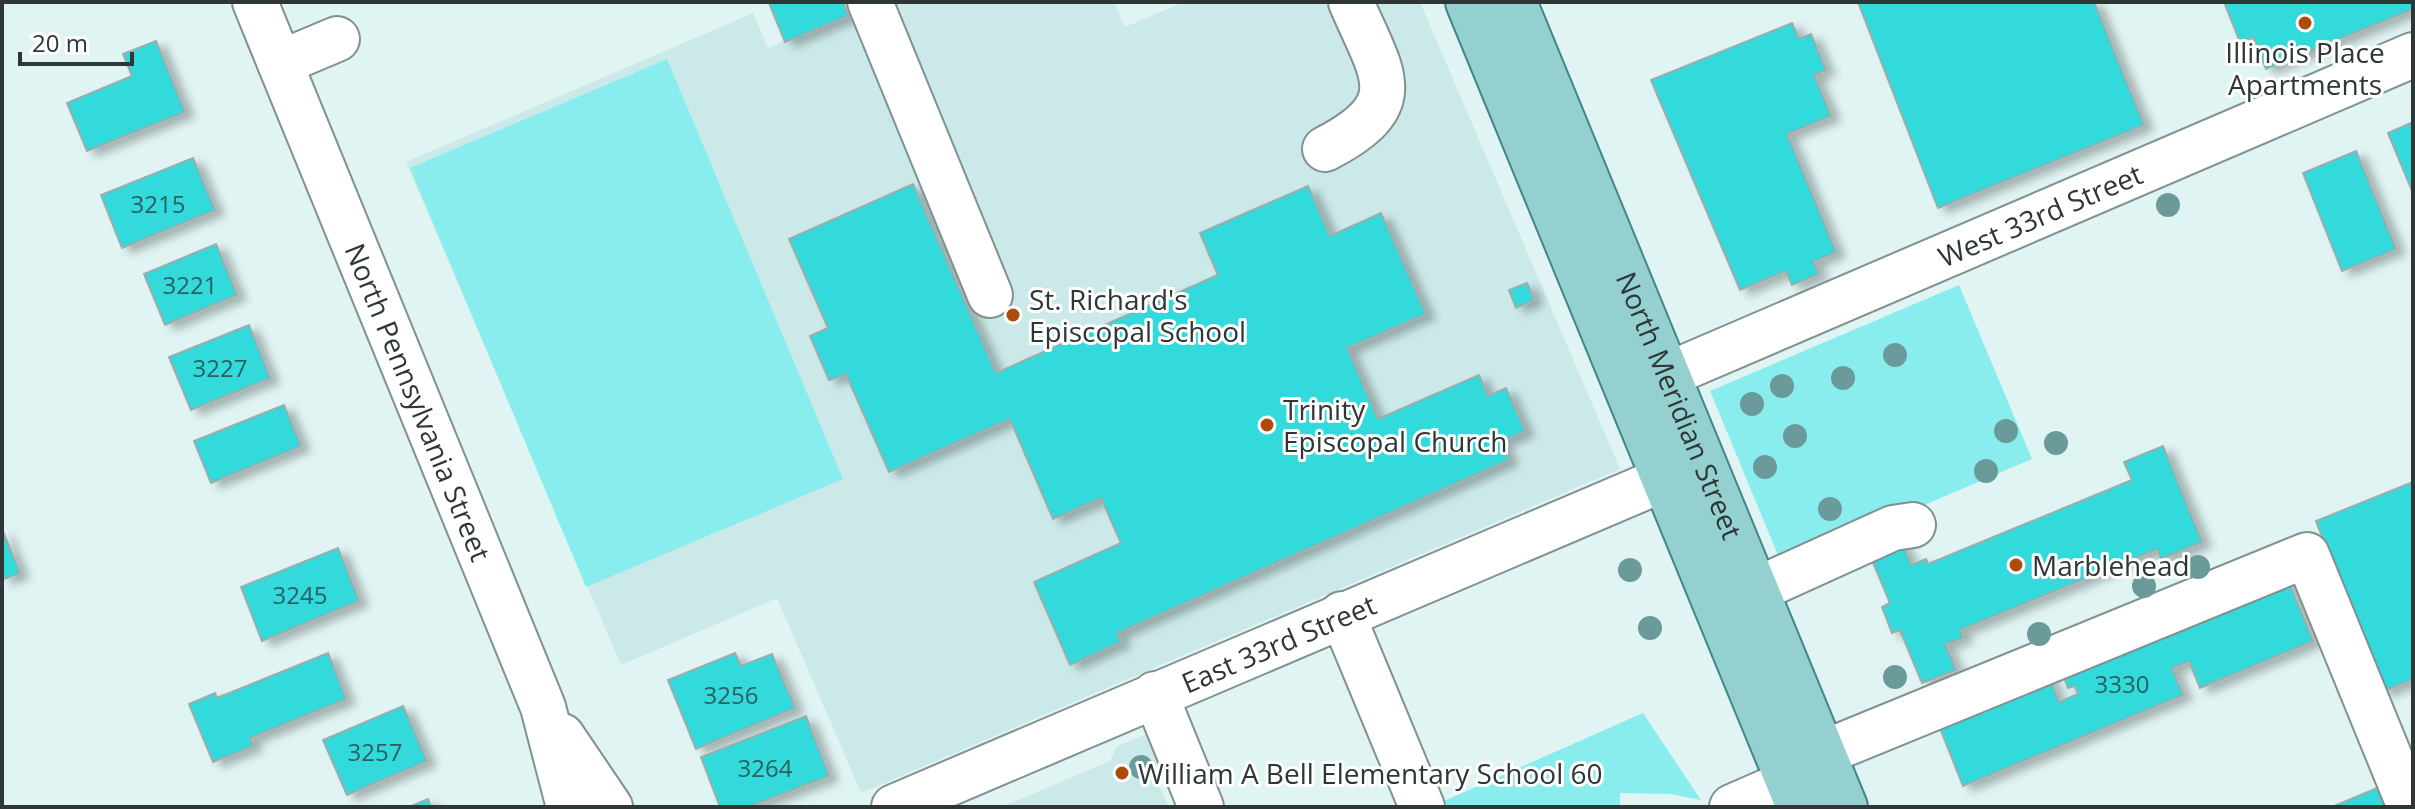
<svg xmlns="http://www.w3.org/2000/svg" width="2415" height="809" viewBox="0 0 2415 809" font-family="'Open Sans',sans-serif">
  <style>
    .built { fill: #cce9e9 }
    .green { fill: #89edee }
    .building { fill: #30dadc; stroke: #9badad; stroke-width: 2; filter: url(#shadow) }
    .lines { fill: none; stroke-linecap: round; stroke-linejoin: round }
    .minor-casing { stroke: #7f9191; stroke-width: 48 }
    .major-casing { stroke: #438687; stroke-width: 48 }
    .minor { stroke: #fff; stroke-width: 44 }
    .major { stroke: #95d0d1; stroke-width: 44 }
    .tree { fill: #6a9a9a }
    .poi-dot { fill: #ad4b0b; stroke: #fff; stroke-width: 3 }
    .labels { text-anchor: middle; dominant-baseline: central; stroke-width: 6; stroke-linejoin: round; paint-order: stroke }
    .number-label { font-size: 24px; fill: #2e5f60 }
    .poi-label { font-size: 28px; fill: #2e3636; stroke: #fff; text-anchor: start }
    .street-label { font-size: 28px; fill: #2e3636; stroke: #fff }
  </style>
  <defs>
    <filter id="shadow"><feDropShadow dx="9" dy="5" stdDeviation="4" flood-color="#0004"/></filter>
  </defs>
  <rect width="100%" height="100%" fill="#e0f4f3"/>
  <g class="built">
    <polygon points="876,2 1114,2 1125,27 1184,2 1420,2 1620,469 861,793 777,598 621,665 406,162 753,13 768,48"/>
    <polygon points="1145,735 1153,737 1166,769 1157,782 1169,807 1001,807 1110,761 1117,746"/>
  </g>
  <g class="green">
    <polygon points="667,59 843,479 586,587 410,168"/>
    <polygon points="1959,285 2032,459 1908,512 1780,560 1710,391"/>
    <polygon points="1643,713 1701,800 1670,794 1620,793 1620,807 1438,807 1437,804"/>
  </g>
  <g class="building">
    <polygon points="843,2 848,16 785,42 769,3"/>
    <polygon points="1858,2 2094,2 2144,125 1938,208"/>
    <polygon points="2224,2 2413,2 2413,9 2266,69 2253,37 2240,42"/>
    <polygon points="1792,23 1799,39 1811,34 1826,70 1814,75 1831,116 1787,134 1836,252 1813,262 1819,274 1792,285 1786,271 1740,290 1651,80"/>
    <polygon points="156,41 185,112 87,151 67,103 132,76 123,54"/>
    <polygon points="2413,122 2413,193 2388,133"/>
    <polygon points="2356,151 2396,249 2342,271 2303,173"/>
    <polygon points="193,158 215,210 122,248 101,195"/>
    <polygon points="913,184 996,373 1218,275 1200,233 1308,186 1330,236 1381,213 1426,314 1347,348 1378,419 1479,375 1488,396 1506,388 1525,431 1501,442 1509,460 1117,633 1121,642 1070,665 1034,582 1121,543 1101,498 1053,519 1010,419 889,472 846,374 829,380 810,336 828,328 789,239"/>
    <polygon points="216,244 237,295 165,325 144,274"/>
    <polygon points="1527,283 1534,300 1516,308 1509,290"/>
    <polygon points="249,325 270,378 191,410 169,357"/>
    <polygon points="284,405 301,446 211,483 194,441"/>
    <polygon points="2163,446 2202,542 2161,559 2157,549 1960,630 1963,638 1945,644 1956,670 1922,683 1900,630 1892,633 1882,607 1890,603 1869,553 1901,540 1911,565 1926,559 1928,564 2132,480 2124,462"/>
    <polygon points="2413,482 2413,679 2382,692 2316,521"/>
    <polygon points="2,529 20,573 2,580"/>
    <polygon points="338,548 359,601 262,641 241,587"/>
    <polygon points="2287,578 2313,641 2200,688 2189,661 2172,668 2183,695 1963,786 1936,718 2047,672 2059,702 2078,694 2075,686 2068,688 2065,680 2068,675"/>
    <polygon points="328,653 346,699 250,738 253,746 213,762 189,704 215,693 217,698"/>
    <polygon points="735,653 741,666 772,654 795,708 696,749 668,680"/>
    <polygon points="403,706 427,761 347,795 323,740"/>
    <polygon points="806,716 829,776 748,807 720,807 701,757"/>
    <polygon points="2377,788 2385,807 2332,807"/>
    <polygon points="428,799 431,807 409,807"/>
  </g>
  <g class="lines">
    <defs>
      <g id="minor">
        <path id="s1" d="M255 2 543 707 569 807"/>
        <polyline points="870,2 990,295"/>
        <polyline points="280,63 337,39"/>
        <path d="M1325 149C1412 104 1382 75 1351 2"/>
        <path id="s2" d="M1667 375 2413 55"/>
        <polyline points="1756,590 1893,528 1913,525"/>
        <polyline points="1342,614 1422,807"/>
        <polyline points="1155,694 1201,807"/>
        <polyline points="562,736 610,807"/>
        <polyline points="1823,753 2307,555 2410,807"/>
        <path id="s3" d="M894 807 1664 479"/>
        <polyline points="1732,807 1789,782"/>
      </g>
      <g id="major">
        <polyline points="1468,2 1799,807"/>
        <path id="s4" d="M1514 2 1845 807"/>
      </g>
    </defs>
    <use href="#minor" class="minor-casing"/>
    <use href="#major" class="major-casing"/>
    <use href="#minor" class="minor"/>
    <use href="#major" class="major"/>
  </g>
  <g class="tree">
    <circle cx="2168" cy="205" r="12"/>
    <circle cx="1895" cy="355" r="12"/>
    <circle cx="1843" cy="378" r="12"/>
    <circle cx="1782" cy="386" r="12"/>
    <circle cx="1752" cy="404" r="12"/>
    <circle cx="2006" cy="431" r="12"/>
    <circle cx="1795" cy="436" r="12"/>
    <circle cx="2056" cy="443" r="12"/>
    <circle cx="1765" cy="467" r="12"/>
    <circle cx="1986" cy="471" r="12"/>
    <circle cx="1830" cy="509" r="12"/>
    <circle cx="2198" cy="567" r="12"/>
    <circle cx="1630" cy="570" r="12"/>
    <circle cx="2144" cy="586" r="12"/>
    <circle cx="1650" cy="628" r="12"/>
    <circle cx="2039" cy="634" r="12"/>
    <circle cx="1895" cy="677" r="12"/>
    <circle cx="1141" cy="767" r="12"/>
  </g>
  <g class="poi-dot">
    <circle cx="2305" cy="23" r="8"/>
    <circle cx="1013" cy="315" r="8"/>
    <circle cx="1267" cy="425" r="8"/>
    <circle cx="2016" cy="565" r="8"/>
    <circle cx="1122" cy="773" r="8"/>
  </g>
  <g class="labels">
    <g class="number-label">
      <text x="158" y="203">3215</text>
      <text x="190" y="284">3221</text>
      <text x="220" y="367">3227</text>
      <text x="300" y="594">3245</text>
      <text x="2122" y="683">3330</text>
      <text x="731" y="694">3256</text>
      <text x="375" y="751">3257</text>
      <text x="765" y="767">3264</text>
    </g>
    <g class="poi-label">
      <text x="2305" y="52" text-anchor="middle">Illinois Place<tspan x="2305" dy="32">Apartments</tspan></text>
      <text x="1029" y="299">St. Richard's<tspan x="1029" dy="32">Episcopal School</tspan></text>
      <text x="1283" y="409">Trinity<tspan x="1283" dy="32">Episcopal Church</tspan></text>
      <text x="2032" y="565">Marblehead</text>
      <text x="1138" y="773">William A Bell Elementary School 60</text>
    </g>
    <g class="street-label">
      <text stroke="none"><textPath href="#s2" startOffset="406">West 33rd Street</textPath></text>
      <text stroke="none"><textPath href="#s1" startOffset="432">North Pennsylvania Street</textPath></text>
      <text stroke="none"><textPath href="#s4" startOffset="436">North Meridian Street</textPath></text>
      <text stroke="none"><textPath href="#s3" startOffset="418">East 33rd Street</textPath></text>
    </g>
  </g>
  <rect width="2415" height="809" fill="none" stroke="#2e3636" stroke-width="8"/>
  <path d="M20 52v12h112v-12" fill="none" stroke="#2e3636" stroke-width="4"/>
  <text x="32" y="52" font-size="24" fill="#2e3636" stroke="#ffffff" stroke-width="6" paint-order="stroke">20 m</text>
</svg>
